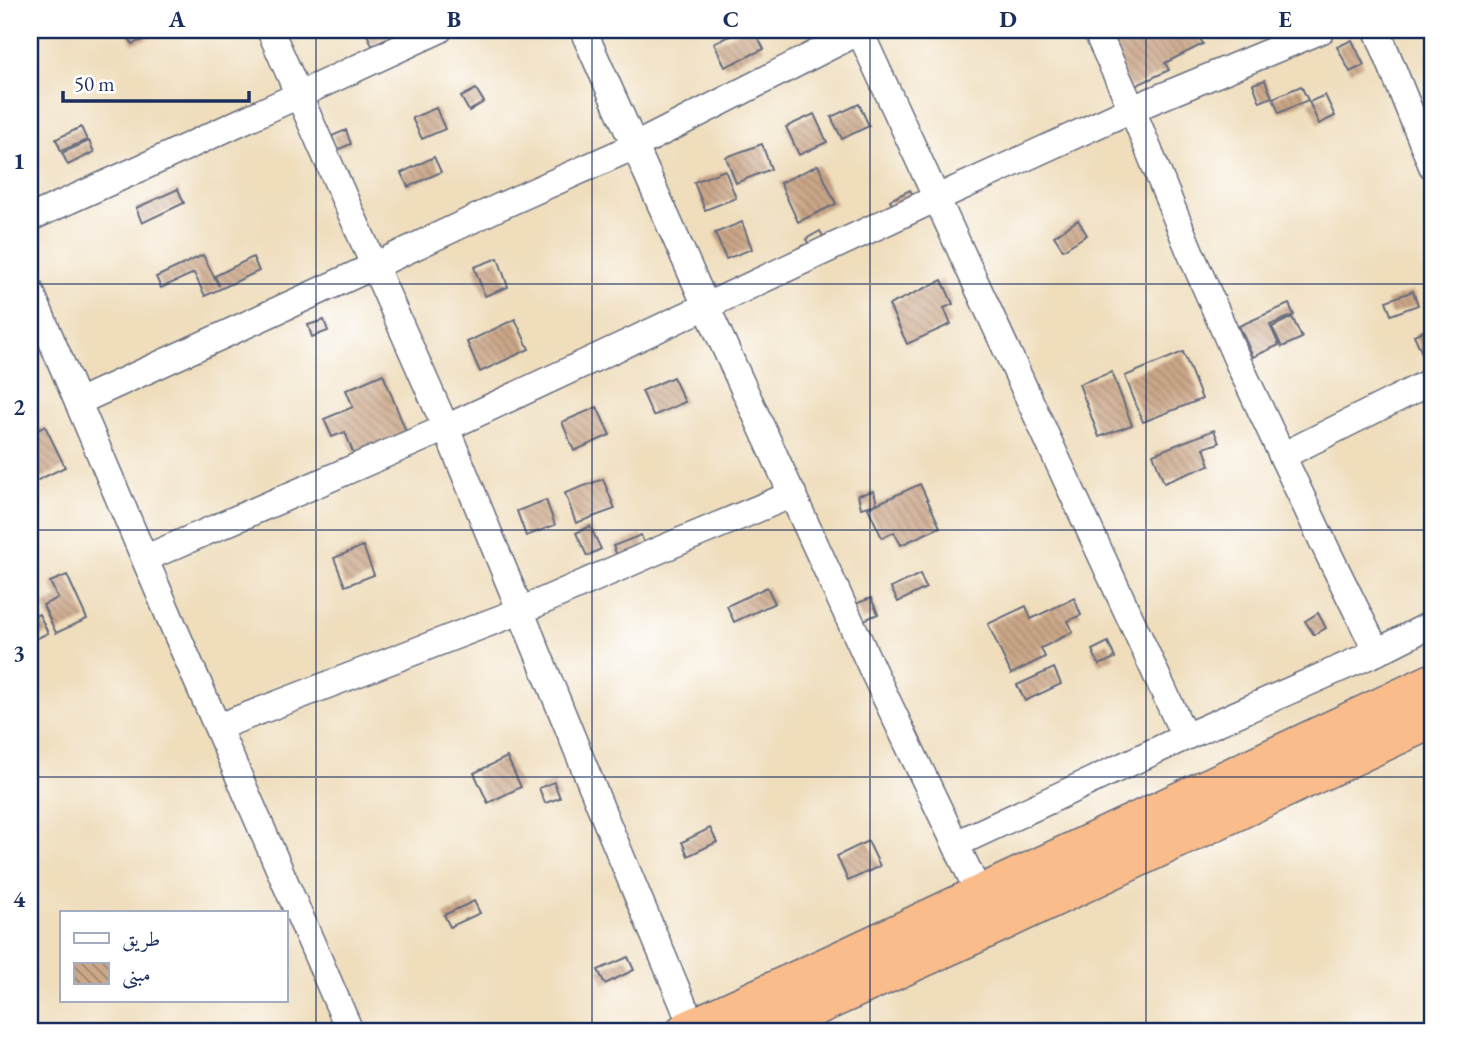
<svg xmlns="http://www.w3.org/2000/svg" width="1462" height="1061" viewBox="0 0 1462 1061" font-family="'EB Garamond',Amiri,serif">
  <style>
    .building { fill: url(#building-back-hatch) }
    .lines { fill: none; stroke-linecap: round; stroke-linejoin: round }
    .minor-casing { stroke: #656c7f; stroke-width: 29 }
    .highway-casing { stroke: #656c7f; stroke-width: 41 }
    .minor { stroke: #fff; stroke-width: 26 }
    .highway { stroke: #f9bc8a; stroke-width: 38 }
    .grid { fill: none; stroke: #1b2f5e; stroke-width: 2; stroke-opacity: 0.55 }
    .neatline { fill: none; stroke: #1b2f5e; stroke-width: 2.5 }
    .grid-label { font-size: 23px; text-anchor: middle; font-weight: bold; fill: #1b2f5e }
  </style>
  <defs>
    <pattern id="building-back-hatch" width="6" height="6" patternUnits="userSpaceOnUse" patternTransform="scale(1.75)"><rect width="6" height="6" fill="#cba687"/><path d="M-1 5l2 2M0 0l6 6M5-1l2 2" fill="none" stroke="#a48872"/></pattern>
  </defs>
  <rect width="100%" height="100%" fill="#fff"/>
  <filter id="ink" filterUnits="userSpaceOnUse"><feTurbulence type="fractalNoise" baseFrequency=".0143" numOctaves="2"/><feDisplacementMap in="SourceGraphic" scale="14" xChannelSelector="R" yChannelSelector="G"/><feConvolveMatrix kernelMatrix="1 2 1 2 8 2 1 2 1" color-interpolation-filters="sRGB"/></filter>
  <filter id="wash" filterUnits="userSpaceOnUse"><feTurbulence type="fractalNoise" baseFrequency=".00686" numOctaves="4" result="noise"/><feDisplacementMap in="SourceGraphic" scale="28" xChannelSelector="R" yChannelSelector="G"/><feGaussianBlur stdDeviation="1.57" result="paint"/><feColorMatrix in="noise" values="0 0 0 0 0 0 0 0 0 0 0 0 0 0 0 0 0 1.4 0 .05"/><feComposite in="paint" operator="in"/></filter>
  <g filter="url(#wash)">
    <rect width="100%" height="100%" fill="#efddbb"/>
    <g id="blocks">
      <g class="building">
        <polygon points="132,30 155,30 157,35 132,44 127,32"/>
        <polygon points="370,30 405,30 372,45 366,32"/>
        <polygon points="743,30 754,30 764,49 725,67 714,43"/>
        <polygon points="1118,30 1196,30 1203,44 1165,63 1169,70 1129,89 1105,36"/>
        <polygon points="1352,40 1364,65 1350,72 1337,47"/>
        <polygon points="1265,80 1272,97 1260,102 1253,84"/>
        <polygon points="1301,86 1308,100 1279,113 1273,98"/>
        <polygon points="476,89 484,102 469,111 461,97"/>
        <polygon points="1325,95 1335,116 1319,124 1309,102"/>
        <polygon points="859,104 869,126 842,139 831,117"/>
        <polygon points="436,108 445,129 422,139 412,118"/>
        <polygon points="1432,109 1432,137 1416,117"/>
        <polygon points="814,114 827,142 799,155 786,127"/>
        <polygon points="81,127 87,140 61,151 56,139"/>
        <polygon points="346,130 351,144 337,150 332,136"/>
        <polygon points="89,141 94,152 68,165 62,153"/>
        <polygon points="762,144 771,169 736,183 726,157"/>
        <polygon points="434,157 441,172 408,187 401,173"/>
        <polygon points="818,165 836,204 798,222 780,183"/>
        <polygon points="725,170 736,198 705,210 694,182"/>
        <polygon points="178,189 184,203 142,223 136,208"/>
        <polygon points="910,190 916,200 895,211 890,200"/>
        <polygon points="1078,220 1087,235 1063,250 1054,236"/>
        <polygon points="742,222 752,249 726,259 715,233"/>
        <polygon points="820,231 827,243 812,251 806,239"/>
        <polygon points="203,255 219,286 215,276 253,257 259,271 205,296 194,273 161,288 156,277"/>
        <polygon points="498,258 508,287 485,296 474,267"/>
        <polygon points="942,280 953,304 944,308 951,324 907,344 889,305"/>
        <polygon points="1413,291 1418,305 1391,315 1386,301"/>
        <polygon points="1289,304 1294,315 1270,325 1279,345 1253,357 1239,326"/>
        <polygon points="1292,317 1302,338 1282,347 1272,327"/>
        <polygon points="515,319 529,349 480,372 467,342"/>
        <polygon points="324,320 328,331 312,337 308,325"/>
        <polygon points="1432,327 1432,361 1427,364 1414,335"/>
        <polygon points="1183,352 1202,399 1143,422 1125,376"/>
        <polygon points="1112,372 1132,425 1099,437 1079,384"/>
        <polygon points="383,374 409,439 356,460 345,432 332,437 324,419 353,407 346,390"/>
        <polygon points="673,377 685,402 653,416 642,391"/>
        <polygon points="597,407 610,435 574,451 562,422"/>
        <polygon points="45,426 65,467 30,484 30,434"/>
        <polygon points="1214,430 1219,443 1204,448 1210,465 1164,483 1153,454"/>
        <polygon points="603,479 615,509 576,523 565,493"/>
        <polygon points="920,484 940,527 901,545 894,532 882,538 868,508"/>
        <polygon points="874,491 877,504 861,508 858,495"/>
        <polygon points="546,500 555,525 526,536 517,511"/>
        <polygon points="590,526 601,549 587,556 576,533"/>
        <polygon points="641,535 648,554 621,565 613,546"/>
        <polygon points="363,546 374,575 345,586 334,558"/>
        <polygon points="920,574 926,588 898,602 891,588"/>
        <polygon points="67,575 87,619 56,633 43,605 58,598 50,582"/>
        <polygon points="767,587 775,603 734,622 727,606"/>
        <polygon points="871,598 878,614 862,621 855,604"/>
        <polygon points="1074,598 1081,615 1068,621 1073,632 1041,648 1045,657 1011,674 988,624 1026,606 1031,619"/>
        <polygon points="1318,613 1326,628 1314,635 1305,621"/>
        <polygon points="39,614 48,633 30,642 30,618"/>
        <polygon points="1108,642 1115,658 1099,665 1092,650"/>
        <polygon points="1054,668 1061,684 1025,701 1017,685"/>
        <polygon points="507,757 521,787 488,803 474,773"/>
        <polygon points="554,782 560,798 545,803 539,788"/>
        <polygon points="710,828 717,842 688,856 682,842"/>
        <polygon points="868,841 880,866 848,881 837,856"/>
        <polygon points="474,901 480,913 450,927 444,915"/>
        <polygon points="628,957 634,970 605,984 598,970"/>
      </g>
    </g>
  </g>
  <g filter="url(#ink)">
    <use href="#blocks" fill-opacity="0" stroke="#656c7f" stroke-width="2"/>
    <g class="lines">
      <defs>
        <g id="minor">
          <polyline points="270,30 446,428 607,823 693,1028"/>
          <polyline points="583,30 706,306 873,671 986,908"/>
          <polyline points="859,30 1185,737"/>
          <polyline points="1096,30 1132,109 1188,247 1239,364 1329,555 1377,652"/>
          <polyline points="1377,30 1432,166"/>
          <polyline points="30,218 141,168 439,30"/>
          <polyline points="30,290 181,644 350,1031"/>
          <polyline points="78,402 374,266 499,207 635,146 862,30"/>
          <polyline points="1282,456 1432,381"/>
          <polyline points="146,558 446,428 937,198 1132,109 1322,30"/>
          <polyline points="218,727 520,611 657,551 793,494"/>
          <polyline points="956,844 1185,737 1377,652 1432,624"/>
        </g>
        <g id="highway">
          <polyline points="686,1031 843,959 1432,683"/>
          <polyline points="761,1031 995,925 1432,719"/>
        </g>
      </defs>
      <use href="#minor" class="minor-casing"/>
      <use href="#highway" class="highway-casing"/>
      <use href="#minor" class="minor"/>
      <use href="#highway" class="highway"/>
    </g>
  </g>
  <path class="grid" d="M316 30V1031M592 30V1031M870 30V1031M1146 30V1031M30 284H1432M30 530H1432M30 777H1432"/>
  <rect width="1462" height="1061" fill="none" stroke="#fff" stroke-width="77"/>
  <rect x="60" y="911" width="228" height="91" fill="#ffffff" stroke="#a4acbf" stroke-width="2"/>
  <rect x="74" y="933" width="35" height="10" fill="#ffffff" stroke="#a4acbf" stroke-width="2"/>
  <text x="122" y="946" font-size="21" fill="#1b2f5e">طريق</text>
  <rect x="74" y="963" width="35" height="21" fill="url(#building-back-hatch)" stroke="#a4acbf" stroke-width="2"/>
  <text x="122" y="981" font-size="21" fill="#1b2f5e">مبنى</text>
  <path d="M63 91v10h186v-10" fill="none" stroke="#1b2f5e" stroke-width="3.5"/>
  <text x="74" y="91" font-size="21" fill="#1b2f5e" stroke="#ffffff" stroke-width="5" paint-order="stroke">50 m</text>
  <rect x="38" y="38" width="1386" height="985" class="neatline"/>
  <g class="grid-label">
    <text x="177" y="27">A</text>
    <text x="454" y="27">B</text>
    <text x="731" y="27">C</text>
    <text x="1008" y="27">D</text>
    <text x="1285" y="27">E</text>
    <text x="19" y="169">1</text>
    <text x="19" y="415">2</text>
    <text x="19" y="661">3</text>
    <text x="19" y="907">4</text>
  </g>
</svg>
